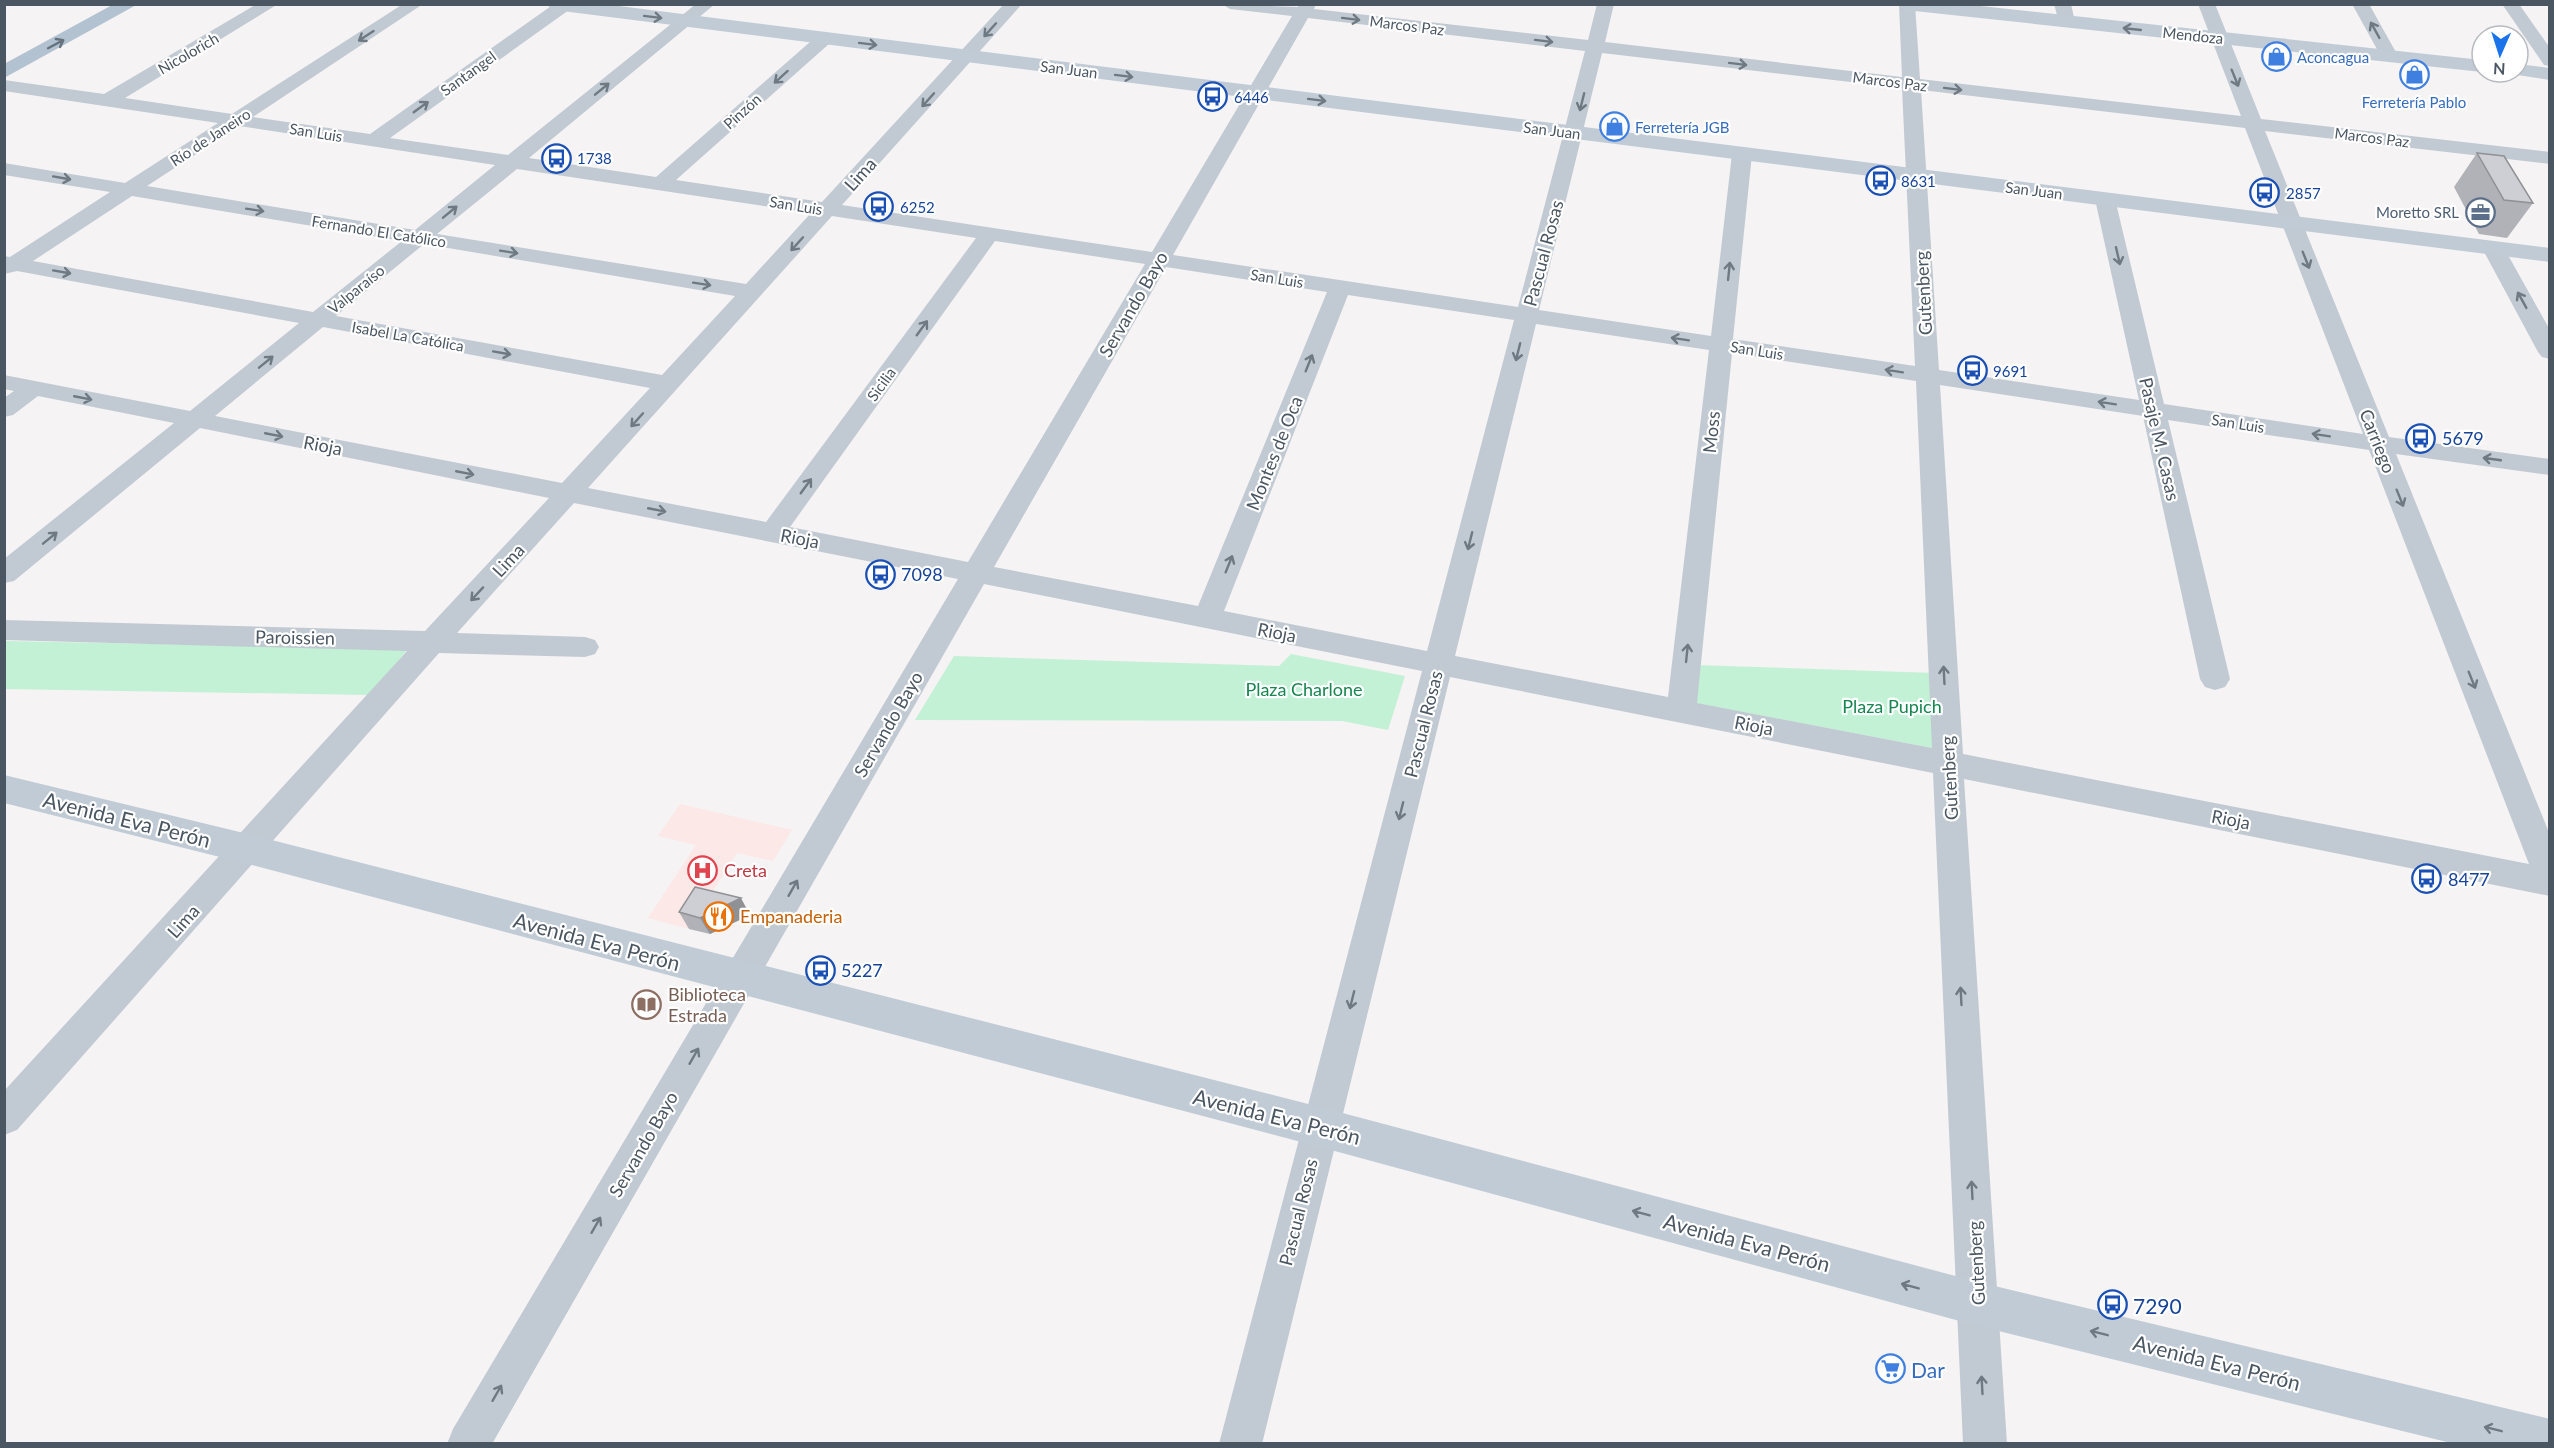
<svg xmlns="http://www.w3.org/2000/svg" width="2554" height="1448" viewBox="0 0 2554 1448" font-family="Lato,sans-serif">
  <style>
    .medical { fill: #fce8e6 }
    .green { fill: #c3f1d5 }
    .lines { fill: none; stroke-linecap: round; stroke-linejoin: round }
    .minor { fill: #c1cad2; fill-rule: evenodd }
    .secondary { fill: #c1cbd6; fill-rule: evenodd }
    .primary { fill: #b3c2d1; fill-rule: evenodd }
    .wall { fill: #b0b2b7 }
    .shaded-wall { fill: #909195 }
    .building { fill: #cdcfd5; stroke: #909195; stroke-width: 1.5 }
    .oneway { stroke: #6e7984 }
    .oneway2 { stroke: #6e7983 }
    .oneway3 { stroke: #64717d }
    .labels { text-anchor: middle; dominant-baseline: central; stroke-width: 4.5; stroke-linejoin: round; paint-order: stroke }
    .far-street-label { font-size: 15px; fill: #4a5661; stroke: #fff }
    .far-shop-label { font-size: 15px; fill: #366cbe; stroke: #fff; text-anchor: start }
    .far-transit-label { font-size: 15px; fill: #164399; stroke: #fff; text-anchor: start }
    .far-service-label { font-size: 15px; fill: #4e5e75; stroke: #fff; text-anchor: end }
    .street-label { font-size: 18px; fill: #4a5661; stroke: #fff }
    .transit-label { font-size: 18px; fill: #164399; stroke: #fff; text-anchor: start }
    .park-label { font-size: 18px; fill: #17864f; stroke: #fff }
    .health-label { font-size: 18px; fill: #be3a42; stroke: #fff; text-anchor: start }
    .food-label { font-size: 18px; fill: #c56008; stroke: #fff; text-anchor: start }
    .education-label { font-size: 18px; fill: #785e54; stroke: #fff; text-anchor: start }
    .near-street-label { font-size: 21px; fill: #4a5661; stroke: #fff }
    .near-transit-label { font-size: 21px; fill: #164399; stroke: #fff; text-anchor: start }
    .near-shop-label { font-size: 21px; fill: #366cbe; stroke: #fff; text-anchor: start }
  </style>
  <rect width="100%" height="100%" fill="#f5f3f3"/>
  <polygon class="medical" points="680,804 792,830 773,861 737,853 689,929 648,918 696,845 658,836"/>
  <g class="green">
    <polygon points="5,641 408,649 369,695 5,689"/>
    <polygon points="1291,654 1405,676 1388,730 1342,721 915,720 954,656 1279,666"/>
    <polygon points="1694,665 1935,673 1937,749 1690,702"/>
  </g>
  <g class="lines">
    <g class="minor">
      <path d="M257 4H278L125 98 232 114 403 4H423L253 117 370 134 554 4H570L569 10 390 138 508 155 696 4H715L529 158 656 177 818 35 824 34 833 39 830 43 676 180 822 202 1004 4H1022L842 205 1152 252 1292 16 1230 9 1222 4 1298 7 1299 4H1316L1314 9 1588 40 1597 4H1614L1605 42 1902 77 1899 4H1915L1920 79 2241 116 2198 4H2215L2261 119 2550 152V164L2265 131 2389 437 2550 459V475L2396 454 2550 835V896L1964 779 2007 1444H1963L1933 773 1450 677 1262 1444H1219L1422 671 984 584 492 1444H447L453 1429 958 579 574 503 457 633 585 637 595 640 599 647 595 654 585 657 439 653 17 1130 4 1135V1091L407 651 4 640V620L425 631 549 498 200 428 14 581 4 583V559L174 423 38 396 13 415 4 417V398L14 391 4 389V375L190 411 299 323 17 271 4 274V256L10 257 110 192 4 175V163L125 183 218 123 4 91V80L104 94ZM1308 18 1585 51 1518 307 1173 255ZM1602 53 1902 88 1915 366 1733 339 1752 154 1742 148 1732 154 1711 336 1539 310ZM1921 90 2245 128 2363 434 2164 404 2115 199 2112 195H2098L2095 199 2139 400 1939 370ZM239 126 495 165 415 230 147 186ZM517 169 811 213 746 284 437 234ZM132 196 402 241 313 312 33 261ZM832 216 976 238 766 522 588 488ZM995 241 1145 264 968 562 790 527ZM424 244 735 296 662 375 336 316ZM1166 267 1327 292 1198 606 994 567ZM1348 295 1514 320 1427 651 1224 611ZM1536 324 1709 350 1668 697 1455 656ZM323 327 650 388 562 483 215 416ZM1732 353 1916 381 1932 748 1697 703ZM1940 385 2143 416 2200 679 2205 687 2215 690 2225 687 2230 679 2168 420 2369 450 2529 864 1963 754Z"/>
      <polygon points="2054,4 2071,4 2075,22 2072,26 2060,26"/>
      <polygon points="2352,4 2369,4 2398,56 2395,60 2383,60"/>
      <polygon points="2502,4 2519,4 2550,48 2550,66 2544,65"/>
      <polygon points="2493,242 2501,243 2504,248 2550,330 2550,359 2542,357 2538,352 2482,248 2485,243"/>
    </g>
    <g class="secondary">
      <polygon points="545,4 603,4 2550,248 2550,262 554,10"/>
      <polygon points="1896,4 1962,4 2482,60 2482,72 1905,10"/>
      <polygon points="2518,64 2550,68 2550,80 2511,74 2509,72 2518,72"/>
      <polygon points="4,775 248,834 1320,1107 1978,1282 2550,1419 2550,1444 2455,1444 1978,1326 1320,1147 248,864 4,803"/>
    </g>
    <polygon class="primary" points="114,4 138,4 4,78 4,64"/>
  </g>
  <g class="wall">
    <polygon points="2477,153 2533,203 2507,238 2479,234 2454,187"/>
    <polygon points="679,912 750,915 710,934 689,929"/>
  </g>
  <polygon class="shaded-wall" points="741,898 750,915 710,934 700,918"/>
  <g class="building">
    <polygon points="2477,153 2504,156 2533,203 2504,200"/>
    <polygon points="695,887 741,898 700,918 679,912"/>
  </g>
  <defs><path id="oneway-shaft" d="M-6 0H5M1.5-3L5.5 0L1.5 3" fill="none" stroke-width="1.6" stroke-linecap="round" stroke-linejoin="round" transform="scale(1.5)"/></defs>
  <g class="oneway">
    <use href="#oneway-shaft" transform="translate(653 17) rotate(7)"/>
    <use href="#oneway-shaft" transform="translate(2132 29) rotate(-174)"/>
    <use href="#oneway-shaft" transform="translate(868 44) rotate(7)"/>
    <use href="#oneway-shaft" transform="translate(1124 76) rotate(7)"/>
    <use href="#oneway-shaft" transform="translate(1317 100) rotate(7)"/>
    <use href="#oneway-shaft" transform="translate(1641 1213) rotate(-165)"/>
    <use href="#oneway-shaft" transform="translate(1910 1286) rotate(-165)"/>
    <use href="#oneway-shaft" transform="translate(2099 1333) rotate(-166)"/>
    <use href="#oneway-shaft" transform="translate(2493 1429) rotate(-166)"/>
  </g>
  <g class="oneway2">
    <use href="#oneway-shaft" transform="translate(1351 19) rotate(7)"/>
    <use href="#oneway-shaft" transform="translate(990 30) rotate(132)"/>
    <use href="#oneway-shaft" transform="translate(2375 30) rotate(-119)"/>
    <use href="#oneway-shaft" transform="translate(366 36) rotate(147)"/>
    <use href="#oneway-shaft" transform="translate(1544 41) rotate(7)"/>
    <use href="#oneway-shaft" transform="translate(1738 64) rotate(7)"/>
    <use href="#oneway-shaft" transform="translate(781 77) rotate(138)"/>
    <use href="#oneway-shaft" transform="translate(2235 78) rotate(68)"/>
    <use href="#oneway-shaft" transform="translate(602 89) rotate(-39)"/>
    <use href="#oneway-shaft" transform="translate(1953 89) rotate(7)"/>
    <use href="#oneway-shaft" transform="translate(928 100) rotate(132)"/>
    <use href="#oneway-shaft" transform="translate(1582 102) rotate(104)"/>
    <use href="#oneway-shaft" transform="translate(421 107) rotate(-36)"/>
    <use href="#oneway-shaft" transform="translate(62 178) rotate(10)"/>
    <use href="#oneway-shaft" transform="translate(255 210) rotate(9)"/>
    <use href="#oneway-shaft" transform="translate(450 212) rotate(-39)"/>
    <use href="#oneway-shaft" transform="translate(797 244) rotate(132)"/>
    <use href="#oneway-shaft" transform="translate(509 252) rotate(9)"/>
    <use href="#oneway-shaft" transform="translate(2118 256) rotate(77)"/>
    <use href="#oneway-shaft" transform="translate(2306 260) rotate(68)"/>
    <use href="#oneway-shaft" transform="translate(1729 271) rotate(-84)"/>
    <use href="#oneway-shaft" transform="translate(62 272) rotate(10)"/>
    <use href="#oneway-shaft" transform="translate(702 284) rotate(9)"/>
    <use href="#oneway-shaft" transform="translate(2522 300) rotate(-119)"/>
    <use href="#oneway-shaft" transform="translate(922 328) rotate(-54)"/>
    <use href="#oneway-shaft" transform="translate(1680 339) rotate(-171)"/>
    <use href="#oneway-shaft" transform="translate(1518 352) rotate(104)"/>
    <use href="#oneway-shaft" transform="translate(502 353) rotate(10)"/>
    <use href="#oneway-shaft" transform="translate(266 362) rotate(-39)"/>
    <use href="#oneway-shaft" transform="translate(1309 363) rotate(-68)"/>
    <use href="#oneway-shaft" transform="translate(1894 371) rotate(-171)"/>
    <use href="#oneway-shaft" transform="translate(83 398) rotate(11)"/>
    <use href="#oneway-shaft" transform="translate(2107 403) rotate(-171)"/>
    <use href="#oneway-shaft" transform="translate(637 420) rotate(132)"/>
    <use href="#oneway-shaft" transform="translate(274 435) rotate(11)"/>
    <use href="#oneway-shaft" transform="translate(2321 435) rotate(-171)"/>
    <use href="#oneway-shaft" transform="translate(2492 459) rotate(-172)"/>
    <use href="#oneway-shaft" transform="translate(465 473) rotate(11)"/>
    <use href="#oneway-shaft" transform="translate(806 486) rotate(-54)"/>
    <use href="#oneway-shaft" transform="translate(2400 498) rotate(68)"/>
    <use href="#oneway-shaft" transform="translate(657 510) rotate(11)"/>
    <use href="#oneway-shaft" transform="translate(50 538) rotate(-39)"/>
    <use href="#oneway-shaft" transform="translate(1470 541) rotate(104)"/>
    <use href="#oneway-shaft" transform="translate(1229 564) rotate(-68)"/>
    <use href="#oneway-shaft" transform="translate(477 594) rotate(133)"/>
    <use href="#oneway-shaft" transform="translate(1687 653) rotate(-84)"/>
    <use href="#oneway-shaft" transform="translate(1944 675) rotate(-93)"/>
    <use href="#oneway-shaft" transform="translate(2472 680) rotate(68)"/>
    <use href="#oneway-shaft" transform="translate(1401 811) rotate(104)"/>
    <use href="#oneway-shaft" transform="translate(793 888) rotate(-60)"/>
    <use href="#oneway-shaft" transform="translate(1961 996) rotate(-93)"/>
    <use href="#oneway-shaft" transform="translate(1352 1000) rotate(104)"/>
    <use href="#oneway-shaft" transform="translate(694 1056) rotate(-60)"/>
    <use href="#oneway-shaft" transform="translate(1972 1190) rotate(-93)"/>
    <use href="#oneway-shaft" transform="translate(596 1225) rotate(-60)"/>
    <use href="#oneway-shaft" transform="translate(1982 1385) rotate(-93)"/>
    <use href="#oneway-shaft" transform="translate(497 1393) rotate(-60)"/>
  </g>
  <use class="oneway3" href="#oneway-shaft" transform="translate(56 44) rotate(-28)"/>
  <defs>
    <symbol id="shop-ring" viewBox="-11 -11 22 22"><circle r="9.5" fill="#fff" stroke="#3f7fe0" stroke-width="1.5"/><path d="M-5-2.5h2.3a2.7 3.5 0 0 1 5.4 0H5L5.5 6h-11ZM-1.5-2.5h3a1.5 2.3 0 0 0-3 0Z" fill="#3f7fe0"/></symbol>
    <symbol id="bus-ring" viewBox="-11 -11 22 22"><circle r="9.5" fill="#fff" stroke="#1a4fb4" stroke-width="1.5"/><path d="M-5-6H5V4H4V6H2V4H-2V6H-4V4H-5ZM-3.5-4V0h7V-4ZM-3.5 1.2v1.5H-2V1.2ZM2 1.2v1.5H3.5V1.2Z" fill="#1a4fb4"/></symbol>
    <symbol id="office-ring" viewBox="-11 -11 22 22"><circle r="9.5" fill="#fff" stroke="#5c6f8a" stroke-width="1.5"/><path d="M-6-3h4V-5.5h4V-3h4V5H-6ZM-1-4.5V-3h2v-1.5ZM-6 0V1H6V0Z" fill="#5c6f8a"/></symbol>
    <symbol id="hospital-ring" viewBox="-11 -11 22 22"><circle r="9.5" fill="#fff" stroke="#e0444e" stroke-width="1.5"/><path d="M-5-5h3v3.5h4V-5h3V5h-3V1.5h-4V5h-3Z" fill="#e0444e"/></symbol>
    <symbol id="restaurant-ring" viewBox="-11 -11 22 22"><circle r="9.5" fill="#fff" stroke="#e8710a" stroke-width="1.5"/><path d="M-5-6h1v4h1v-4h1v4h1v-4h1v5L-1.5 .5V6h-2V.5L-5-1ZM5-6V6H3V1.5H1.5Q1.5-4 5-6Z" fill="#e8710a"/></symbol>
    <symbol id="library-ring" viewBox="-11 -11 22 22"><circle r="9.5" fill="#fff" stroke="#8d6e63" stroke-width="1.5"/><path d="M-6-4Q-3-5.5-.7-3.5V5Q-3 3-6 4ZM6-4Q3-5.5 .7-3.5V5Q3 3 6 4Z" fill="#8d6e63"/></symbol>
    <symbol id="supermarket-ring" viewBox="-11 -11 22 22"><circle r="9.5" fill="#fff" stroke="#3f7fe0" stroke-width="1.5"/><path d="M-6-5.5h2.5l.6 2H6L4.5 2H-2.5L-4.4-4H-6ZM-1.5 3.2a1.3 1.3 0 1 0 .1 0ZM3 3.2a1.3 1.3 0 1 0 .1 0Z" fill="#3f7fe0"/></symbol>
  </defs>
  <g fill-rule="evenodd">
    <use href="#shop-ring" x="2260" y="40" width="33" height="33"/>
    <use href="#shop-ring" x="2398" y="58" width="33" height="33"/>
    <use href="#bus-ring" x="1196" y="80" width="33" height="33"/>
    <use href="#shop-ring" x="1598" y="110" width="33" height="33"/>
    <use href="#bus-ring" x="540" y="142" width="33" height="33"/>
    <use href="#bus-ring" x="1864" y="164" width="33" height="33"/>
    <use href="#bus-ring" x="2248" y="176" width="33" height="33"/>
    <use href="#bus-ring" x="862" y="190" width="33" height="33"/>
    <use href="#office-ring" x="2464" y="196" width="33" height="33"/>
    <use href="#bus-ring" x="1956" y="354" width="33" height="33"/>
    <use href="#bus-ring" x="2404" y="422" width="33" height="33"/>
    <use href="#bus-ring" x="864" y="558" width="33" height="33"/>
    <use href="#hospital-ring" x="686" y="854" width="33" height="33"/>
    <use href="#bus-ring" x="2410" y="862" width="33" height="33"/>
    <use href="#restaurant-ring" x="702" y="900" width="33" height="33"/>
    <use href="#bus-ring" x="804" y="954" width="33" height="33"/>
    <use href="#library-ring" x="630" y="988" width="33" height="33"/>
    <use href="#bus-ring" x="2096" y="1288" width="33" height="33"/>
    <use href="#supermarket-ring" x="1874" y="1352" width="33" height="33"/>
  </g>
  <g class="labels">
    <g class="far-street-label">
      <text transform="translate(1407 25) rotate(7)">Marcos Paz</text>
      <text transform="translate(2193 35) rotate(6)">Mendoza</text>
      <text transform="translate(188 53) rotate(-30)">Nicolorich</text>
      <text transform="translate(1069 69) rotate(7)">San Juan</text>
      <text transform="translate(468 73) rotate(-36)">Santangel</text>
      <text transform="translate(1890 81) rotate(7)">Marcos Paz</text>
      <text transform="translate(742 111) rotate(-42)">Pinzón</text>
      <text transform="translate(1552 130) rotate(7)">San Juan</text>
      <text transform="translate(316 132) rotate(9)">San Luis</text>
      <text transform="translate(210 137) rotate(-33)">Río de Janeiro</text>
      <text transform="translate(2372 137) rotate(7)">Marcos Paz</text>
      <text transform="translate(2034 190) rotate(7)">San Juan</text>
      <text transform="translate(796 205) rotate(9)">San Luis</text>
      <text transform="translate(379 231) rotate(9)">Fernando El Católico</text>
      <text transform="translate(1277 278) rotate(9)">San Luis</text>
      <text transform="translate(356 289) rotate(-39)">Valparaíso</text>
      <text transform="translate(408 336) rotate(10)">Isabel La Católica</text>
      <text transform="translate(1757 350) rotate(9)">San Luis</text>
      <text transform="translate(881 384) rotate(-54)">Sicilia</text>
      <text transform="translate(2238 423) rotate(9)">San Luis</text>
    </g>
    <g class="far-shop-label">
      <text x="2297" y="57">Aconcagua</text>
      <text x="2414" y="102" text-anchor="middle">Ferretería Pablo</text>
      <text x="1635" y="127">Ferretería JGB</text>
    </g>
    <g class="far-transit-label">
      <text x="1234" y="97">6446</text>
      <text x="577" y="158">1738</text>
      <text x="1901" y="181">8631</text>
      <text x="2286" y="193">2857</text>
      <text x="900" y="207">6252</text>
      <text x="1993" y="371">9691</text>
    </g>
    <g class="far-service-label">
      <text x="2459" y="212">Moretto SRL</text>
    </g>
    <g class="street-label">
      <text transform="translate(860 174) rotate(-48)">Lima</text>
      <text transform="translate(1543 253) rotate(-75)">Pascual Rosas</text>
      <text transform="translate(1923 293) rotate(-93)">Gutenberg</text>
      <text transform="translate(1133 304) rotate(-60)">Servando Bayo</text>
      <text transform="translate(1711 432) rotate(-84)">Moss</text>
      <text transform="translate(2160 439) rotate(77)">Pasaje M. Casas</text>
      <text transform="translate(2378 441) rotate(68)">Carriego</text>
      <text transform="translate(323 445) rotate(11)">Rioja</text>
      <text transform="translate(1274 453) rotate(-68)">Montes de Oca</text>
      <text transform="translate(800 538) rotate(11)">Rioja</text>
      <text transform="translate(508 560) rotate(-47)">Lima</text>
      <text transform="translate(1277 632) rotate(11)">Rioja</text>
      <text transform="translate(295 637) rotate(1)">Paroissien</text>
      <text transform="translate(888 724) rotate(-60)">Servando Bayo</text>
      <text transform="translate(1423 724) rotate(-76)">Pascual Rosas</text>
      <text transform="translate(1754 725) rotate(11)">Rioja</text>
      <text transform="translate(1949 778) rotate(-93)">Gutenberg</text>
      <text transform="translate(2231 819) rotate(11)">Rioja</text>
      <text transform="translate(183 921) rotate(-48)">Lima</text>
      <text transform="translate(643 1144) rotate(-60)">Servando Bayo</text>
      <text transform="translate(1298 1212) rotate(-76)">Pascual Rosas</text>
      <text transform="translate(1976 1263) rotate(-93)">Gutenberg</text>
    </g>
    <g class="transit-label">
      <text x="2442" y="438">5679</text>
      <text x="901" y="574">7098</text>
      <text x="2448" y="879">8477</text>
      <text x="841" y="970">5227</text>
    </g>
    <g class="park-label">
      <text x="1304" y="689">Plaza Charlone</text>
      <text x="1892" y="706">Plaza Pupich</text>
    </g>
    <g class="health-label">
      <text x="724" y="870">Creta</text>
    </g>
    <g class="food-label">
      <text x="740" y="916">Empanaderia</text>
    </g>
    <g class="education-label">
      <text x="668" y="994">Biblioteca<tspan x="668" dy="21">Estrada</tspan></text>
    </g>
    <g class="near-street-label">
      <text transform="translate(127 819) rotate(14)">Avenida Eva Perón</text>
      <text transform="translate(597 941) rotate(15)">Avenida Eva Perón</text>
      <text transform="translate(1277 1116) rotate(14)">Avenida Eva Perón</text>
      <text transform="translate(1747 1242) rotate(15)">Avenida Eva Perón</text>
      <text transform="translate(2217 1362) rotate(14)">Avenida Eva Perón</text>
    </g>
    <g class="near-transit-label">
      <text x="2133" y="1305">7290</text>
    </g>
    <g class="near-shop-label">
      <text x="1911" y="1369">Dar</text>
    </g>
  </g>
  <rect width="2554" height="1448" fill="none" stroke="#4a5661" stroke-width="12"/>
  <g transform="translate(2500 54) rotate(183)"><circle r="28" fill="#ffffff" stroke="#b7bbc0" stroke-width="1.5"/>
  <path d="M0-4.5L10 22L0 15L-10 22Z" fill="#1a73e8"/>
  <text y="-9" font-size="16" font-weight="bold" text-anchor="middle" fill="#4a5661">N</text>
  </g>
</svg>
